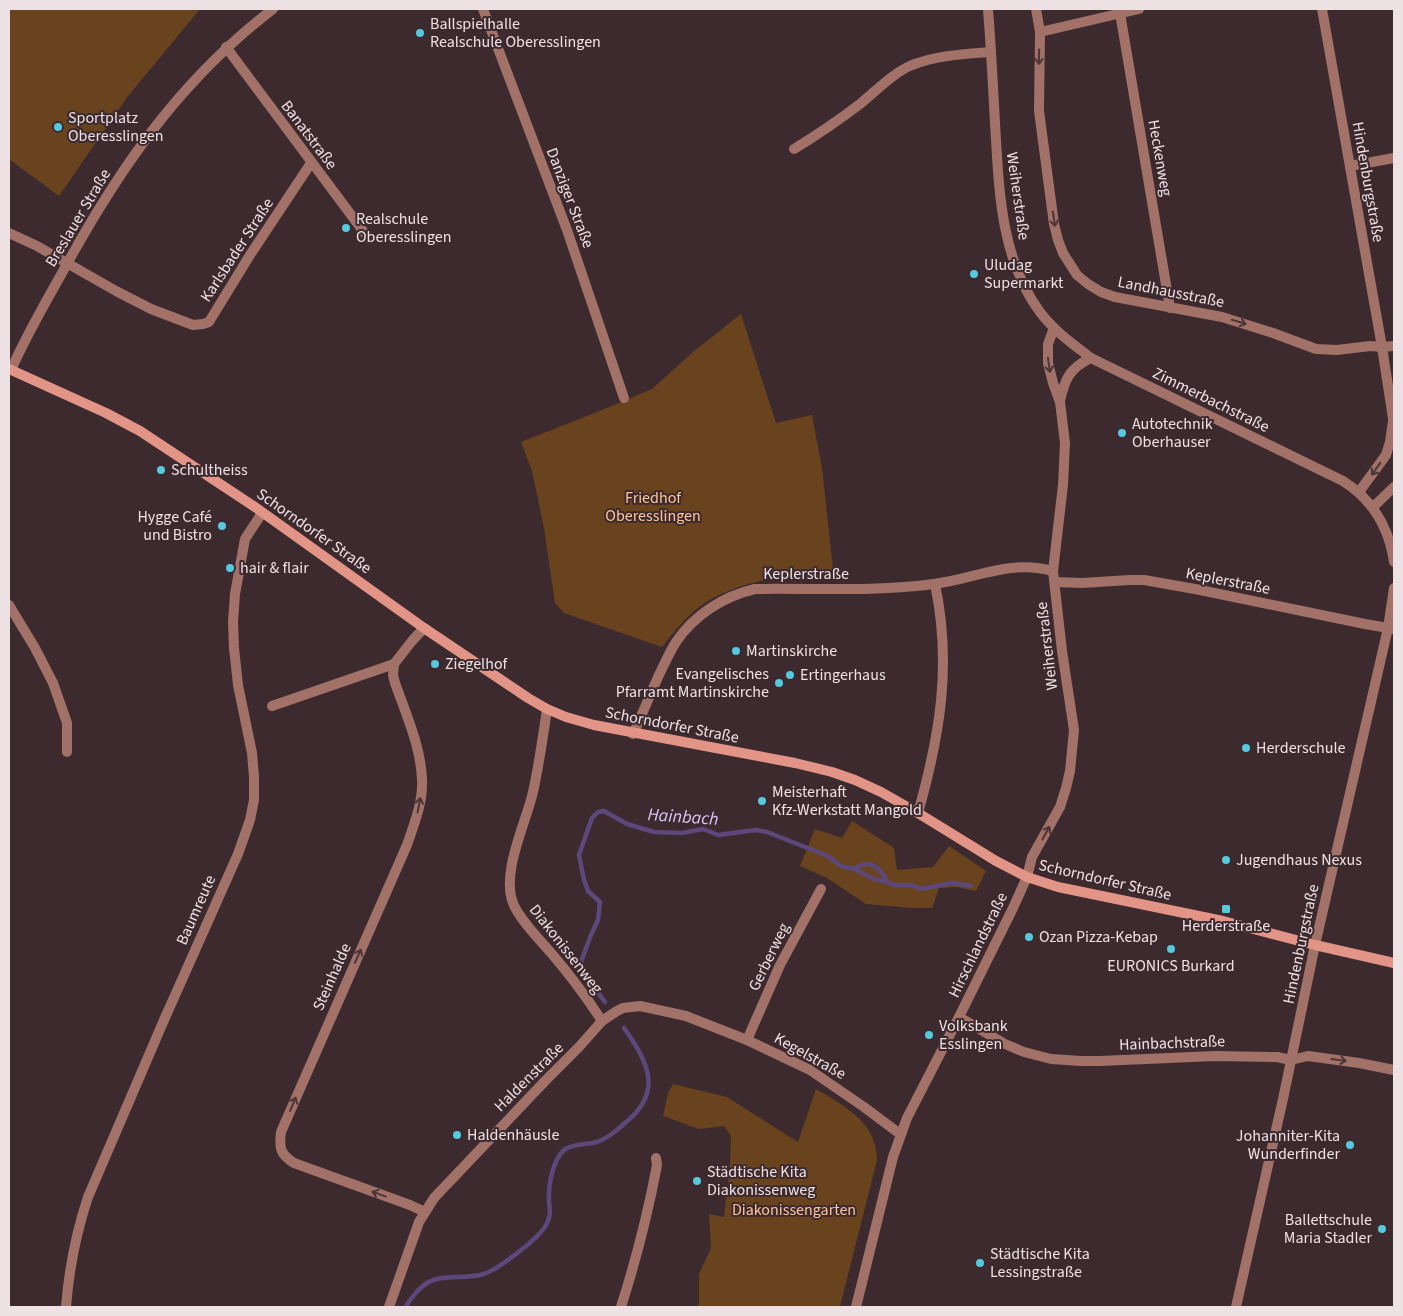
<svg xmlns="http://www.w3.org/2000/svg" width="1403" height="1316" viewBox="0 0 1403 1316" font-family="'Source Sans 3',sans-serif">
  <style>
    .green { fill: #69431e }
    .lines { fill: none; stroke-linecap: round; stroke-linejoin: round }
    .stream { stroke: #5c487a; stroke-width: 4.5 }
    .minor { stroke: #a27168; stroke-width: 10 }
    .tertiary { stroke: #a27168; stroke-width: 10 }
    .secondary { stroke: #e29586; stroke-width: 10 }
    .oneway { stroke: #4c3538 }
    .poi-dot { fill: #55cadf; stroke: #3d2a2f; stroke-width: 2 }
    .labels { text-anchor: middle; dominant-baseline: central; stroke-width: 4; stroke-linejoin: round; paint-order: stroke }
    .poi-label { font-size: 16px; fill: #eee1e4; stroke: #3d2a2f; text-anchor: start }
    .street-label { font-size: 16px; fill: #eee1e4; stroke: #3d2a2f }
    .park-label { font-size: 16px; fill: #fec696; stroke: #3d2a2f }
    .water-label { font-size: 18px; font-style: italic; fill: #d7c6f6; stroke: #3d2a2f }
  </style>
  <rect width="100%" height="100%" fill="#3d2a2f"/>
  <g class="green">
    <polygon points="9,9 200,9 128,96 59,196 9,159"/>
    <path d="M741 314 776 423 812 415 822 468 834 578C819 577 802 575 788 576 760 579 720 590 698 608 684 619 673 633 662 647L564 613 555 603 544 528 532 471 521 442 602 410 652 389 693 352Z"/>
    <polygon points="852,821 894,848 897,870 933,867 949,846 986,871 976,891 957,887 939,888 932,908 912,908 866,904 827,878 800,866 815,829 842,838"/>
    <path d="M673 1084 727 1097 798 1142 816 1089C844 1106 877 1122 877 1160L840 1307H698L699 1303V1274L711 1248 709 1214 724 1217 730 1166 731 1136 724 1126 699 1129 663 1116 668 1093Z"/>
  </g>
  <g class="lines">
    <g class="stream">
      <path d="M854 869C857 867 861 864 866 864 875 863 884 874 887 882"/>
      <polyline points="605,1002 581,971 581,962 591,935 598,920 600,902 588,891 584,880 579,855 592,818 598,812 604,811 627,824 654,832 682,833 703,829 718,835 756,830 767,832 828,856 841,866 854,869 874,879 887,882 894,885 912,885 920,889 952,883 971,886"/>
      <path d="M406 1307C408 1302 411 1299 414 1295 435 1268 457 1282 484 1274 498 1269 513 1256 525 1247 533 1240 546 1230 549 1218 551 1213 549 1205 549 1200 548 1185 553 1160 564 1150 573 1143 587 1145 597 1142 608 1138 616 1131 625 1123 664 1092 648 1062 624 1028"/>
    </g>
    <g class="minor">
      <polyline points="483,9 567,230 624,398"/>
      <path d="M988 9C991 47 993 85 995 123 999 188 1000 258 1040 312 1054 331 1073 344 1091 358L1343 481C1373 500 1389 528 1394 562"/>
      <polyline points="1036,9 1040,32 1039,111 1054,224 1058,240 1063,253 1077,275 1088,284 1101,292 1115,297 1222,317 1273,333 1316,349 1337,350 1370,346 1382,347 1394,346"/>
      <polyline points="1322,9 1382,347 1394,425"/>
      <polyline points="1120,13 1170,308"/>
      <polyline points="1040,32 1139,9"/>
      <polyline points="226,47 369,239"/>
      <path d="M794 149C817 135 839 120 860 104 877 90 893 73 912 65 938 55 965 54 991 52"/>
      <polyline points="1350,166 1394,158"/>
      <polyline points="9,233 37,246 116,291 151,309 193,325 203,324 209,322 250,255 311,163"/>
      <path d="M11 370C26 336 44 305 62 273 118 170 179 81 273 9"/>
      <path d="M1060 401C1065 378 1070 368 1091 358"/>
      <polyline points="1359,492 1386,455 1390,442 1393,421"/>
      <polyline points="1373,507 1394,487"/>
      <polyline points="1055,582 1082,583 1130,580 1144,580 1195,589 1365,624 1394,629"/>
      <polyline points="9,605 35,648 53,683 67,723 67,752"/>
      <path d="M394 664 393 675 395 683C406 714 421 747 422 780 423 803 414 824 407 845L281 1132C279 1148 280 1154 294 1163L410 1205 425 1212"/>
      <polyline points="272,706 394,664 412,641 424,628"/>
      <path d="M547 709C543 737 539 765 533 792 526 823 501 872 513 903 519 919 540 940 552 954 570 975 587 998 602 1021"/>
      <path d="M633 734C642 715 650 695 658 677 664 665 669 653 676 642 694 615 724 596 755 589 815 588 874 592 934 584 975 579 1009 559 1053 571"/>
      <path d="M918 813C940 735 952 665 935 584"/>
      <polyline points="1027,877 1032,857 1060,807 1066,788 1070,771 1074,730 1062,651 1053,571 1063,485 1065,443 1060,402 1053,383 1048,363 1048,344 1054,328"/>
      <polyline points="959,1017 1005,1044 1024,1052 1051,1059 1081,1061 1100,1061 1215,1056 1277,1057 1291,1060 1308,1056 1359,1063 1394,1070"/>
      <polyline points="747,1040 780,965 821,889"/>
      <path d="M66 1307C69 1269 76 1233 88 1197L164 1020 238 854 250 820 254 800V777L252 753 238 685 234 648 233 622 235 594 245 539 262 513"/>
      <polyline points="389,1307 419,1222 434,1198 545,1081 579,1047 602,1021 617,1011 623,1008 640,1006 686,1016 747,1040 810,1070 864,1107 900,1134"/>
      <path d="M621 1307C636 1260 648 1213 657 1165L656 1158"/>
      <polyline points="1236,1307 1283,1099 1315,945 1388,628 1394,588"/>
    </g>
    <polyline class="tertiary" points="856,1307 893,1157 907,1118 959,1017 1013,908 1027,877"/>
    <polyline class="secondary" points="9,369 106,413 140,431 255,507 424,628 528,698 547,709 566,717 594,725 795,763 832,772 855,780 881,792 918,813 996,861 1027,877 1058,887 1223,921 1315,945 1394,963"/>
  </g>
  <defs><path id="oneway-shaft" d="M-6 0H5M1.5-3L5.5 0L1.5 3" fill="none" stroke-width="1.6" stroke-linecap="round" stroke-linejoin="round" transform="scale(1.25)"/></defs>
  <g class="oneway">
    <use href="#oneway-shaft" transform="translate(1039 57) rotate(91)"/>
    <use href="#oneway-shaft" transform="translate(1054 219) rotate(81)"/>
    <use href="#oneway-shaft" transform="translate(1239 322) rotate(17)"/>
    <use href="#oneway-shaft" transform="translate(1049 365) rotate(82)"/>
    <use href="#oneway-shaft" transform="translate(1376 469) rotate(125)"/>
    <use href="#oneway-shaft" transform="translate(419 805) rotate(-79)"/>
    <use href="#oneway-shaft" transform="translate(1046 833) rotate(-61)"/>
    <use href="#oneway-shaft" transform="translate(358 956) rotate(-66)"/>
    <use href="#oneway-shaft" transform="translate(1339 1060) rotate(8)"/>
    <use href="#oneway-shaft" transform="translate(293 1104) rotate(-67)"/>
    <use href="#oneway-shaft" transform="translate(379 1194) rotate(-160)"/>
  </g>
  <g class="poi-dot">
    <circle cx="420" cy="33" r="5"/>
    <circle cx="58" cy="127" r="5"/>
    <circle cx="346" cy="228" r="5"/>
    <circle cx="974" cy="274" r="5"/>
    <circle cx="1122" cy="433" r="5"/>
    <circle cx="161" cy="470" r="5"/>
    <circle cx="222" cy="526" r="5"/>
    <circle cx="230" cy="568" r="5"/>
    <circle cx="736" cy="651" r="5"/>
    <circle cx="435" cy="664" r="5"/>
    <circle cx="790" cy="675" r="5"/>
    <circle cx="779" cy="683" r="5"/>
    <circle cx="1246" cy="748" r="5"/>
    <circle cx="762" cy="801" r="5"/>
    <circle cx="1226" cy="860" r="5"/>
    <rect x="1221" y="904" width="10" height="10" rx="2.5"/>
    <circle cx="1029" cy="937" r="5"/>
    <circle cx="1171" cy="949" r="5"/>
    <circle cx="929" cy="1035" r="5"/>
    <circle cx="457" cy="1135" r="5"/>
    <circle cx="1350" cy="1145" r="5"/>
    <circle cx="697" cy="1181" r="5"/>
    <circle cx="1382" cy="1229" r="5"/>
    <circle cx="980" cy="1263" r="5"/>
  </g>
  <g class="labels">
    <g class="poi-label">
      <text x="430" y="24">Ballspielhalle<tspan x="430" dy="18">Realschule Oberesslingen</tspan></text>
      <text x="68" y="118">Sportplatz<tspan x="68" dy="18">Oberesslingen</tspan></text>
      <text x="356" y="219">Realschule<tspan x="356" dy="18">Oberesslingen</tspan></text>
      <text x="984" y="265">Uludag<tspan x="984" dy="18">Supermarkt</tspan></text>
      <text x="1132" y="424">Autotechnik<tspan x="1132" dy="18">Oberhauser</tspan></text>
      <text x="171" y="470">Schultheiss</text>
      <text x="212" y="517" text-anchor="end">Hygge Café<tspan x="212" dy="18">und Bistro</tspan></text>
      <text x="240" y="568">hair &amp; flair</text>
      <text x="746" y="651">Martinskirche</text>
      <text x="445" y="664">Ziegelhof</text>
      <text x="769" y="674" text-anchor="end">Evangelisches<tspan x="769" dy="18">Pfarramt Martinskirche</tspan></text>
      <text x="800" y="675">Ertingerhaus</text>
      <text x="1256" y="748">Herderschule</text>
      <text x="772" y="792">Meisterhaft<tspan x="772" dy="18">Kfz-Werkstatt Mangold</tspan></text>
      <text x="1236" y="860">Jugendhaus Nexus</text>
      <text x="1226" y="926" text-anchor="middle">Herderstraße</text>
      <text x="1039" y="937">Ozan Pizza-Kebap</text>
      <text x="1171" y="966" text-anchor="middle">EURONICS Burkard</text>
      <text x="939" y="1026">Volksbank<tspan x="939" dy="18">Esslingen</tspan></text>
      <text x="467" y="1135">Haldenhäusle</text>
      <text x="1340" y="1136" text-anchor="end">Johanniter-Kita<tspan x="1340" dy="18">Wunderfinder</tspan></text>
      <text x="707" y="1172">Städtische Kita<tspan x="707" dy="18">Diakonissenweg</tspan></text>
      <text x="1372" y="1220" text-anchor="end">Ballettschule<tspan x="1372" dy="18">Maria Stadler</tspan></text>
      <text x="990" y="1254">Städtische Kita<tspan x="990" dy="18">Lessingstraße</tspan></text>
    </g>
    <g class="street-label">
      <text transform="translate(309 135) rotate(53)">Banatstraße</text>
      <text transform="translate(1160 158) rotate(80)">Heckenweg</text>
      <text transform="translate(1368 182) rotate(80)">Hindenburgstraße</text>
      <text transform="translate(1018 196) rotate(82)">Weiherstraße</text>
      <text transform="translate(570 198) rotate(69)">Danziger Straße</text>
      <text transform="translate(78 218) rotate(-59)">Breslauer Straße</text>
      <text transform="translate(237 250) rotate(-57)">Karlsbader Straße</text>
      <text transform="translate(1171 292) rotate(11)">Landhausstraße</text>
      <text transform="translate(1211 400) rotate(26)">Zimmerbachstraße</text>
      <text transform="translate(314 531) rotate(35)">Schorndorfer Straße</text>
      <text x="806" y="574">Keplerstraße</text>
      <text transform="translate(1228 581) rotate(11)">Keplerstraße</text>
      <text transform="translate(1047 646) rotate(-97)">Weiherstraße</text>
      <text transform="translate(672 725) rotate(11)">Schorndorfer Straße</text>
      <text transform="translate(1105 880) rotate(13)">Schorndorfer Straße</text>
      <text transform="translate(196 910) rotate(-66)">Baumreute</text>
      <text transform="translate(1301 944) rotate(-78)">Hindenburgstraße</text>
      <text transform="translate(978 945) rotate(-64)">Hirschlandstraße</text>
      <text transform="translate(566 949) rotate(52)">Diakonissenweg</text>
      <text transform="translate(769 957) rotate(-64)">Gerberweg</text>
      <text transform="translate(332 977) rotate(-66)">Steinhalde</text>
      <text transform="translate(1172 1043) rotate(-2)">Hainbachstraße</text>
      <text transform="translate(810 1056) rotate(29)">Kegelstraße</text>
      <text transform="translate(529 1077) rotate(-45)">Haldenstraße</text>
    </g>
    <g class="park-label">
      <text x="653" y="498">Friedhof<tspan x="653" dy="18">Oberesslingen</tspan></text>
      <text x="794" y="1210">Diakonissengarten</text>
    </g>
    <g class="water-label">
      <text transform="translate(683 817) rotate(4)">Hainbach</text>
    </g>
  </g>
  <rect width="1403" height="1316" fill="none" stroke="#eee1e4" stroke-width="20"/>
</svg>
